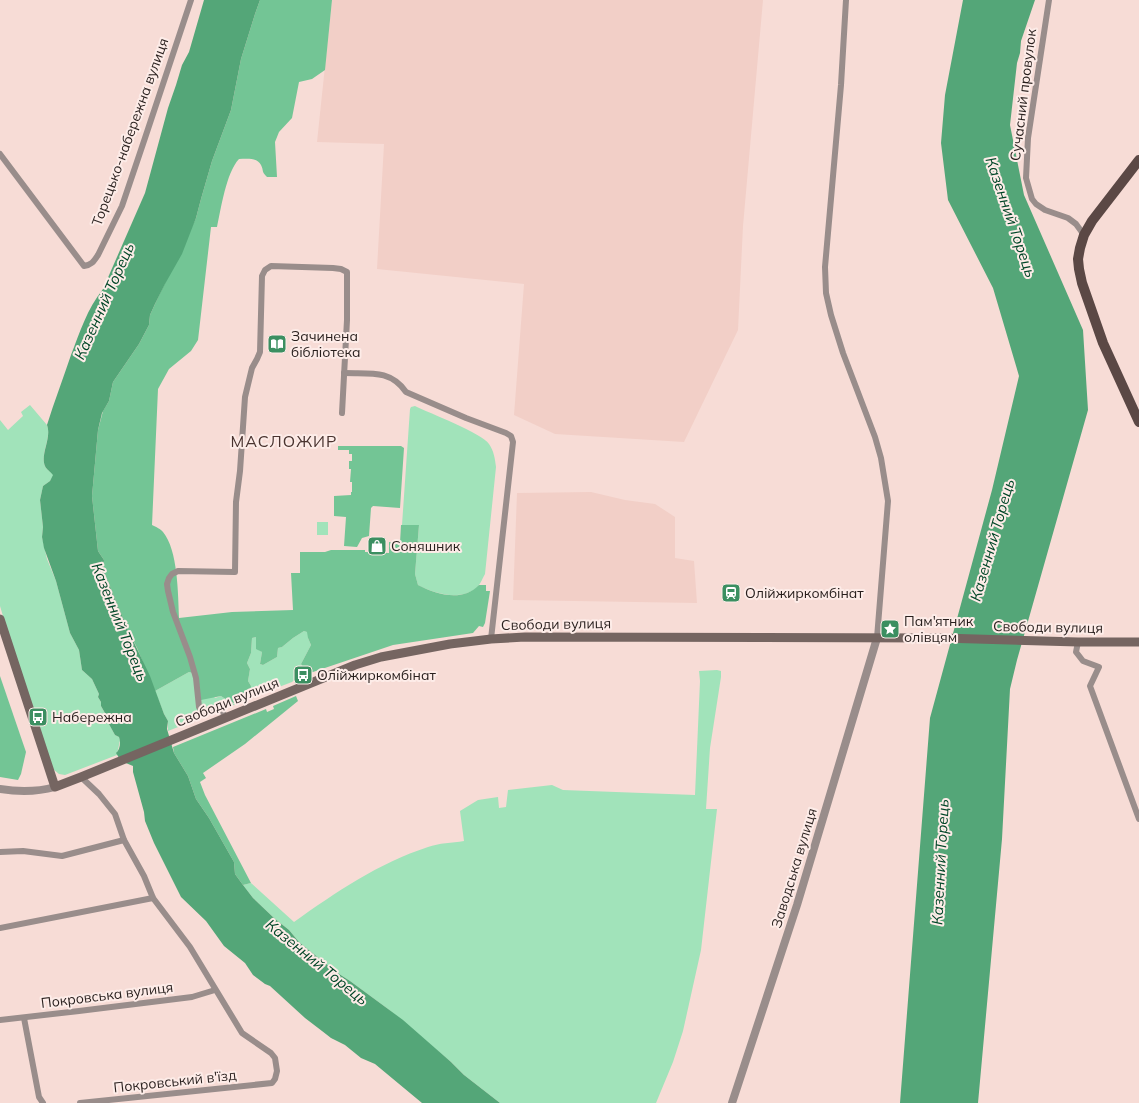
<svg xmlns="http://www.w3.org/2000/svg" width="1139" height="1103" viewBox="0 0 1139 1103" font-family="Mulish,sans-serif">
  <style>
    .built { fill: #f2cfc7 }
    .green { fill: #a1e3ba }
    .forest { fill: #73c595 }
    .water { fill: #54a678 }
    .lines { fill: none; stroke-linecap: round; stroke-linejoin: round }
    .minor { stroke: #998d8b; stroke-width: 6 }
    .tertiary { stroke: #998d8b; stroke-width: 8 }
    .secondary { stroke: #756561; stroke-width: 9 }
    .primary { stroke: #5b4845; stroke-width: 10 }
    .labels { text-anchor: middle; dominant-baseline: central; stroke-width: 4; stroke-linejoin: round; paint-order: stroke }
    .street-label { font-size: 14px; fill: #281f1d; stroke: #fdece8 }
    .poi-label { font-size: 14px; fill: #281f1d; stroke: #fdece8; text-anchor: start }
    .water-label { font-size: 15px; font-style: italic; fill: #004627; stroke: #fdece8 }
    .quarter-label { font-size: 16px; letter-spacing: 1px; fill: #49332f; stroke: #fdece8 }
  </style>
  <rect width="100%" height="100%" fill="#f7dcd6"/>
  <g class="built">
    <polygon points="332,0 763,0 743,226 738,330 684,442 555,434 514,415 524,284 377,269 384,144 317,142"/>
    <polygon points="591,492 625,500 655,504 675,517 675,558 694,561 697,603 513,600 517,493"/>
  </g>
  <g class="green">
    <path d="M30 405 47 425C52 437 40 454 45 466 46 469 51 472 54 475L50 481 43 486 40 500 43 527 42 537 47 559 56 581 70 633 79 650 82 670 92 679 99 694 98 697 101 702V706L105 713V717L115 735 119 737 120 740 117 755 65 775 59 774 53 769 16 660 0 606V420L8 430 23 416 21 412Z"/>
    <path d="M415 406C429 413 482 433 489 444 494 451 495 459 496 467L485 574C482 579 480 586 475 589 459 601 433 593 418 585L415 574 419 525H402L410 409 411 407Z"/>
    <rect x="317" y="522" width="11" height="13"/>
    <polygon points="304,631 308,632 308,638 311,645 301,664 305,671 298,674 298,676 292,682 250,698 251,686 248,681 250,669 247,663 251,653 252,638 256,637 259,650 262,652 260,664 263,665 277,657 278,648 282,647 293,638"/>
    <path d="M717 670 721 671V677L710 748 706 809H717L701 950 683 1031 673 1062 656 1103H500L464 1075 451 1062 388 1009 350 981 336 972 299 942 289 930 274 918 253 898 243 885 251 883 294 922C336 892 379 863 428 847 439 843 452 843 464 841L460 811 478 800 498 797 499 808 506 807 508 790 552 785 563 790 695 795 700 681 699 671Z"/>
    <polygon points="189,672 196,674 215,698 221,696 231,703 236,704 168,731 168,721 164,714 155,691"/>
  </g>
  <g class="forest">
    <path d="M260 0H332L325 70 312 79 299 82 292 118 279 132 275 142 277 177H267C261 171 264 171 261 165 257 157 246 159 239 159 226 173 221 209 217 227H211L198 340 191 351 169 369 158 389 152 525C156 527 161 529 163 532 178 550 178 594 179 618L232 612 293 610 291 573H300V552H325L331 550H365V552L389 553V542L400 543 401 525H419L415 574 418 585C437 595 463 602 479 585H486V591H490L485 623 483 627 479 626 473 633 393 645 310 673H307L301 664 311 645 308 638 307 632 304 631 293 638 282 647 278 648 277 657 263 665 260 664 262 652 256 649V637L252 638 251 653 247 663 250 669 248 681 251 686 250 698C234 705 235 705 221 696L201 700 196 674 189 672 155 691 137 648 128 630 103 569 104 560 98 551 92 496 98 430 103 411 109 401 113 382 139 344 149 325 150 315 155 304 196 218 201 199 212 161 231 110 241 59 255 14Z"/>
    <polygon points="338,446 401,446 404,448 400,508 373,506 371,508 369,536 362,538 357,547 344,546 346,517 334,516 334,496 351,495 351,492 352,492 352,482 350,482 351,469 349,469 349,461 352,461 352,454 349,454 349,450 338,450"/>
    <polygon points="0,676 26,752 21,774 18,780 0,777"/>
    <polygon points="296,696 298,701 245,744 203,773 206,778 200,782 205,795 251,883 243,885 235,874 234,862 209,818 196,799 188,776 174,753 173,747 266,709 267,712 274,709 273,706"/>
  </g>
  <g class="water">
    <path d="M204 0H260L255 14 241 59 231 110 212 161 201 199 196 218 182 254 165 284 155 304 150 315 149 325 139 344 113 382 109 401 102 413 98 430 92 496 98 551 104 560 103 569 128 630 150 676 164 714 168 721 167 729 174 753 188 776 196 799 209 818 234 862 235 874 243 885 253 898 274 918 289 930 299 942 336 972 350 981 403 1020 451 1062 464 1075 500 1103H422L375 1064 361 1058 345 1045 331 1038 322 1031 305 1018 270 986 265 984 253 975 245 963 224 946 206 921 181 897 154 843 145 821 144 812 133 772V766L121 761 116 753C120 750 121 742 119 737L115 735 105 717V713L101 706V702L98 697 99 694 92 679 82 670 79 650 70 633 56 581 44 548 42 537 43 527 40 500 43 486 50 481 53 475C51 472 46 469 45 466 40 454 52 438 47 425 54 402 63 379 71 355 80 332 87 309 103 289L145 193 168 108 176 85 182 65 189 52Z"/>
    <polygon points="963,0 1035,0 1021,41 1020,53 1017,63 1010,125 1024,195 1083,330 1088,410 1017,660 1010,689 1002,839 978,1103 900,1103 930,718 992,490 1019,376 993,288 948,200 941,143 945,95"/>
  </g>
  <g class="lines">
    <g class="minor">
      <polyline points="846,0 841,85 825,267 826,293 831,315 843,353 875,437 881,458 888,501 877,638"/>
      <polyline points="1049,0 1028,138 1026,178 1032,199 1036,204 1045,210 1068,218 1076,224 1084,235"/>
      <path d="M0 154 84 266C92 265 94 261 98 255L122 206 145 138 191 0"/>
      <path d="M344 373C369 374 390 369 406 392L466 418 506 433 511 436 513 442 491 639"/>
      <polyline points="1078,642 1076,652 1083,661 1099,667 1090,686 1139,819"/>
      <polyline points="225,718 223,712 219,708 202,712 199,707 196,678 190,657 173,612 168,591 167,584 169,578 172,574 178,571 235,572 236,502 240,471 245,397 252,368 257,359 260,352 262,276 265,270 271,266 333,268 341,269 347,272 347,320 342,413"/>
      <polyline points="0,852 23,851 62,856 124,840"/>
      <polyline points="0,928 153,898"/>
      <polyline points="24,1018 39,1097 43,1103"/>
      <polyline points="0,1020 79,1011 192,997 215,990"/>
      <polyline points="80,1103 272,1083 275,1079 277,1071 275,1058 271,1053 242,1033 190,947 153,898 144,876 124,840 115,814 99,794 81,777"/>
    </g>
    <g class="tertiary">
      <path d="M0 789C19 792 37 792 55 787"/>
      <polyline points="732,1103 797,905 877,638"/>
    </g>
    <polyline class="secondary" points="0,619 55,787 81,777 355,665 381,657 450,644 491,639 525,637 942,638 1078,642 1139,642"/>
    <polyline class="primary" points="1139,160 1092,221 1084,235 1080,248 1078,259 1079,269 1082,283 1103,343 1139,422"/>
  </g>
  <defs>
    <symbol id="library-square" viewBox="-11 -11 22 22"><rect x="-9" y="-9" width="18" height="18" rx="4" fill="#3b8f61" stroke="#fdece8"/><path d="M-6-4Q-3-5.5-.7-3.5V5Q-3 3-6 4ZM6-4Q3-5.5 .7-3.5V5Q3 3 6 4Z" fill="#fff"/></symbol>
    <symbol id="shop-square" viewBox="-11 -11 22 22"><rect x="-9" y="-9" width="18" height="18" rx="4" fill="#3b8f61" stroke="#fdece8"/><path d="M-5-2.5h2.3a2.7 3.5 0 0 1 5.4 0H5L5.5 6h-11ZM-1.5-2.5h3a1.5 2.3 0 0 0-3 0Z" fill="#fff"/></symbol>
    <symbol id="station-square" viewBox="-11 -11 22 22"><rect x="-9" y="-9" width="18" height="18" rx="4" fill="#3b8f61" stroke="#fdece8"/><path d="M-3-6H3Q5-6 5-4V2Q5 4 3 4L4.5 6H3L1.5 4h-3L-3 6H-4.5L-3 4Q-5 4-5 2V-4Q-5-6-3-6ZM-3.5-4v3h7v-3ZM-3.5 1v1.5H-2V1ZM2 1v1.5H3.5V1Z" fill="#fff"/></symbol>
    <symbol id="sight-square" viewBox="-11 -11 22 22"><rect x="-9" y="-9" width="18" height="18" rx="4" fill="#3b8f61" stroke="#fdece8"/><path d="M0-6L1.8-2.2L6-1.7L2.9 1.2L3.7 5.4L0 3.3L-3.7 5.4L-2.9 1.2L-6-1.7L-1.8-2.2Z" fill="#fff"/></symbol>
    <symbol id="bus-square" viewBox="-11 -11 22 22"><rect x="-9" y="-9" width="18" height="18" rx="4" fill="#3b8f61" stroke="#fdece8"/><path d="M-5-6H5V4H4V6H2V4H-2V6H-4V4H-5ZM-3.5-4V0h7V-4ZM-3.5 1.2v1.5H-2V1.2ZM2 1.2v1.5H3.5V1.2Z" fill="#fff"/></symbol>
  </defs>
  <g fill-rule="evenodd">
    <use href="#library-square" x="266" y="333" width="22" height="22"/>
    <use href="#shop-square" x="366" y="535" width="22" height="22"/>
    <use href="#station-square" x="720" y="582" width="22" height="22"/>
    <use href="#sight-square" x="879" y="618" width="22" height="22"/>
    <use href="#bus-square" x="292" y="664" width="22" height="22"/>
    <use href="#bus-square" x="27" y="706" width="22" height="22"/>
  </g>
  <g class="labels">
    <g class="street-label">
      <text transform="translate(1023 95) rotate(-83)">Сучасний провулок</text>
      <text transform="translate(130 132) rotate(-70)">Торецько-набережна вулиця</text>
      <text transform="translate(556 624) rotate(-1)">Свободи вулиця</text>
      <text transform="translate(1048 627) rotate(1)">Свободи вулиця</text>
      <text transform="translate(227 702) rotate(-22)">Свободи вулиця</text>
      <text transform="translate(794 868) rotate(-73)">Заводська вулиця</text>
      <text transform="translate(107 995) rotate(-7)">Покровська вулиця</text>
      <text transform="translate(175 1081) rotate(-6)">Покровський в'їзд</text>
    </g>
    <g class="poi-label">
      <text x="291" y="336">Зачинена<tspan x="291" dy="16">бібліотека</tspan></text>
      <text x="391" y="546">Соняшник</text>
      <text x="745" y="593">Олійжиркомбiнат</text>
      <text x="904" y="621">Пам'ятник<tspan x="904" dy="16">олівцям</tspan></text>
      <text x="317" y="675">Олійжиркомбінат</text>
      <text x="52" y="717">Набережна</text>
    </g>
    <g class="water-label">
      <text transform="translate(1011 217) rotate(71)">Казенний Торець</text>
      <text transform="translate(104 301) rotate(-66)">Казенний Торець</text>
      <text transform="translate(992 540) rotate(-74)">Казенний Торець</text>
      <text transform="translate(120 622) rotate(68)">Казенний Торець</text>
      <text transform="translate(940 862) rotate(-87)">Казенний Торець</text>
      <text transform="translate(317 962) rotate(39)">Казенний Торець</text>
    </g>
    <g class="quarter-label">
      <text x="284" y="441">МАСЛОЖИР</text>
    </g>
  </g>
</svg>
